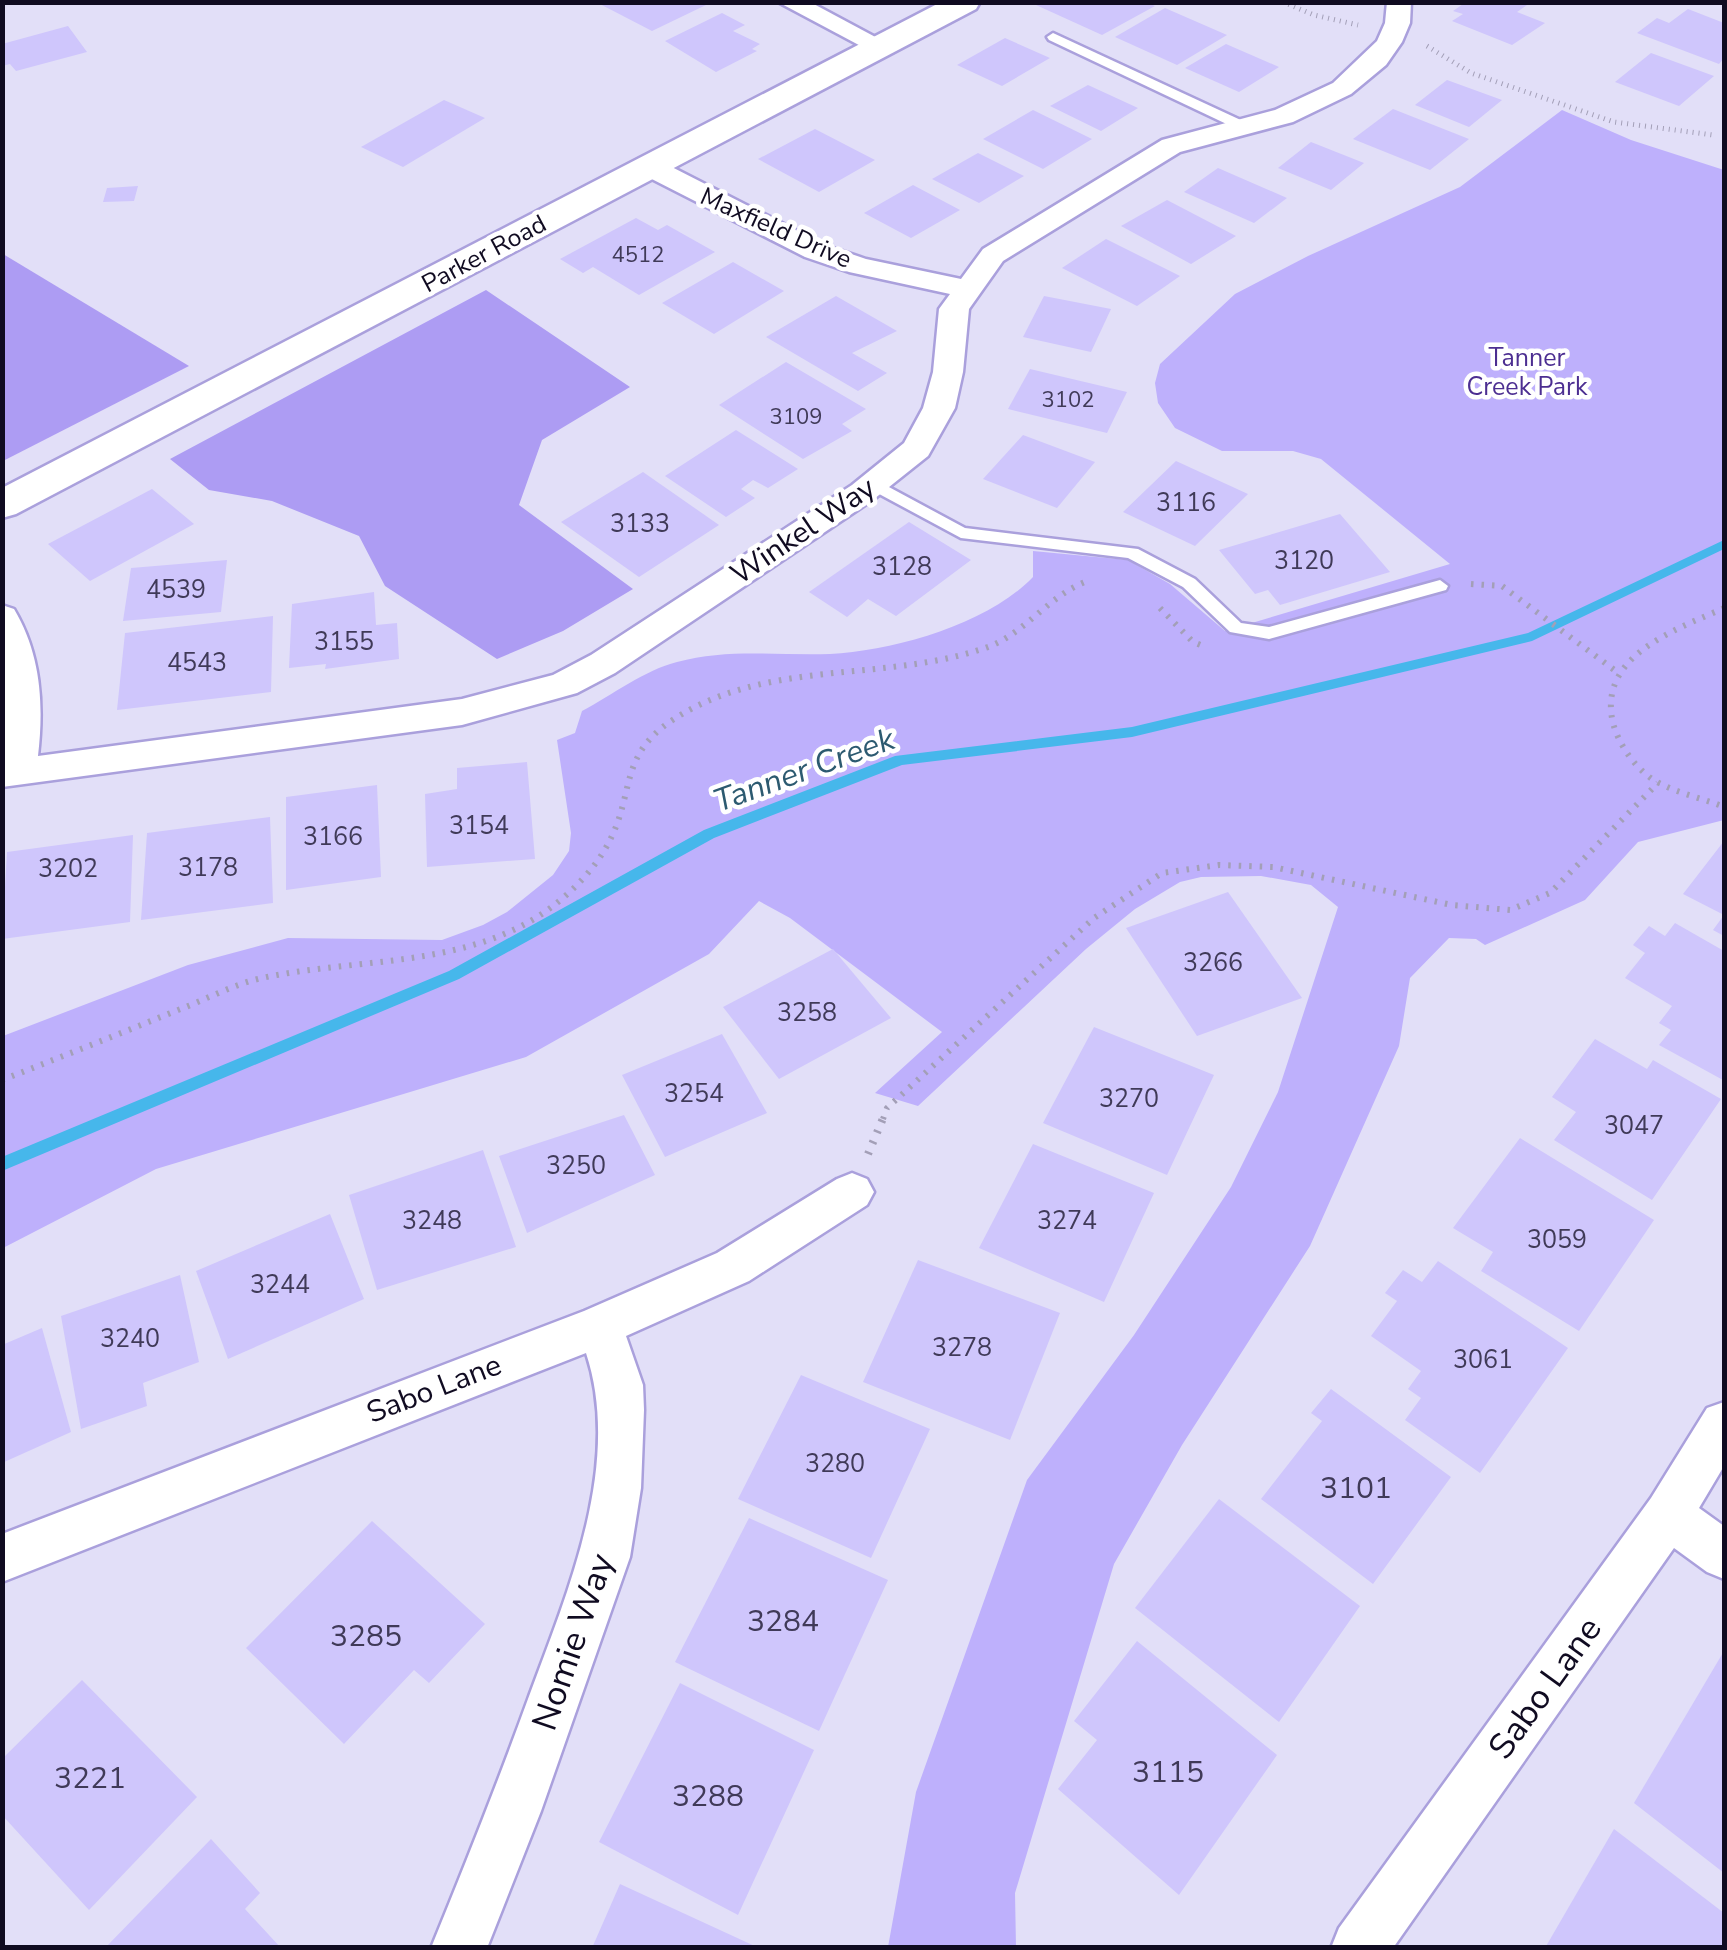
<svg xmlns="http://www.w3.org/2000/svg" width="1727" height="1950" viewBox="0 0 1727 1950" font-family="'Nunito Sans',sans-serif">
  <style>
    .green { fill: #beb0fc }
    .forest { fill: #ad9cf3 }
    .lines { fill: none; stroke-linecap: round; stroke-linejoin: round }
    .stream { fill: #46b7eb; fill-rule: evenodd }
    .building { fill: #cfc6fc }
    .service-casing { stroke: #aaa0dc; stroke-width: 5 }
    .minor-casing { stroke: #aaa0dc; stroke-width: 5 }
    .tertiary-casing { stroke: #aaa0dc; stroke-width: 5 }
    .path-far2 { stroke: #a39fb7; stroke-width: 5; stroke-dasharray: 1 5; stroke-linecap: butt }
    .path-far1 { stroke: #a39fb7; stroke-width: 6; stroke-dasharray: 2.5 8; stroke-linecap: butt }
    .path { stroke: #a39fb7; stroke-width: 8; stroke-dasharray: 2.5 9; stroke-linecap: butt }
    .service { fill: #fff; fill-rule: evenodd }
    .minor { fill: #fff; fill-rule: evenodd }
    .tertiary { fill: #fff; fill-rule: evenodd }
    .labels { text-anchor: middle; dominant-baseline: central; stroke-width: 9; stroke-linejoin: round; paint-order: stroke }
    .far-number-label { font-size: 22px; fill: #403a58 }
    .far-street-label { font-size: 25px; fill: #100b21; stroke: #fff }
    .far-park-label { font-size: 25px; fill: #4c2e91; stroke: #fff }
    .number-label { font-size: 25px; fill: #403a58 }
    .street-label { font-size: 30px; fill: #100b21; stroke: #fff }
    .near-number-label { font-size: 30px; fill: #403a58 }
    .water-label { font-size: 32px; font-style: italic; fill: #2c5a70; stroke: #fff }
    .near-street-label { font-size: 35px; fill: #100b21; stroke: #fff }
  </style>
  <rect width="100%" height="100%" fill="#e2dff8"/>
  <path class="green" d="M1562 110 1631 140 1724 170V820L1638 842 1585 900 1485 945 1476 939 1449 938 1410 978 1399 1046 1310 1246 1182 1445 1114 1564 1015 1893 1016 1947H888L916 1792 1027 1480 1134 1335 1231 1187 1278 1092 1338 907 1311 885 1261 876 1201 877 1180 882 1135 909 1086 949 918 1106 875 1093 942 1032 790 918 759 901 709 954 526 1057 156 1169 3 1248V1036L188 965 288 938 442 940 483 925 507 912 553 875 569 851 571 833 557 740 575 733 582 711C612 695 645 670 677 662 728 648 779 656 830 654 894 651 988 624 1033 577V551L1128 560 1170 584 1225 631 1450 564 1321 459 1293 451H1222L1175 428 1158 403 1155 383 1160 364 1235 294 1308 256 1460 187Z"/>
  <g class="forest">
    <polygon points="2,254 3,254 189,366 3,461"/>
    <polygon points="486,290 630,387 542,440 519,505 633,589 563,631 497,659 385,586 359,536 272,501 209,490 170,459"/>
  </g>
  <g class="lines">
    <polygon class="stream" points="1724,540 1724,549 1532,641 1132,737 902,765 714,838 459,979 2,1171 2,1157 449,971 704,830 895,756 1132,727 1528,633"/>
  </g>
  <g class="building">
    <polygon points="596,2 702,2 706,5 652,31"/>
    <polygon points="1041,2 1146,2 1155,6 1102,35 1036,5"/>
    <polygon points="1466,2 1520,2 1527,5 1517,12 1545,23 1512,45 1452,21 1463,14 1453,11"/>
    <polygon points="1165,8 1227,35 1177,65 1115,37"/>
    <polygon points="1688,9 1724,23 1724,58 1719,64 1637,33 1657,18 1669,23"/>
    <polygon points="722,13 745,25 733,31 760,44 752,49 757,51 716,72 665,41"/>
    <polygon points="68,26 87,52 16,71 10,64 2,66 2,44"/>
    <polygon points="1005,38 1050,58 1002,86 957,65"/>
    <polygon points="1226,44 1279,67 1239,92 1185,68"/>
    <polygon points="1651,53 1714,76 1679,106 1615,82"/>
    <polygon points="1447,80 1502,100 1469,127 1415,105"/>
    <polygon points="1088,85 1138,108 1101,131 1050,106"/>
    <polygon points="444,100 485,118 403,167 361,147"/>
    <polygon points="1393,109 1469,139 1430,170 1353,139"/>
    <polygon points="1033,110 1092,139 1043,169 983,139"/>
    <polygon points="815,129 875,160 819,192 758,159"/>
    <polygon points="1311,142 1364,163 1331,190 1278,168"/>
    <polygon points="978,153 1024,176 979,203 932,179"/>
    <polygon points="1218,168 1287,198 1254,223 1184,192"/>
    <polygon points="913,185 960,210 911,238 864,213"/>
    <polygon points="138,186 134,201 103,202 107,188"/>
    <polygon points="1167,200 1236,236 1191,264 1121,226"/>
    <polygon points="636,218 658,230 667,225 715,252 639,295 593,267 583,273 560,259"/>
    <polygon points="1106,239 1180,276 1137,306 1062,268"/>
    <polygon points="733,262 784,291 714,334 662,303"/>
    <polygon points="836,296 897,331 852,353 887,373 858,391 766,337"/>
    <polygon points="1044,296 1111,309 1091,352 1023,337"/>
    <polygon points="786,362 866,409 842,424 852,431 803,459 719,405"/>
    <polygon points="1030,369 1127,392 1107,433 1008,409"/>
    <polygon points="736,430 798,469 768,488 753,480 741,489 755,498 726,517 665,476"/>
    <polygon points="1023,435 1095,462 1057,508 983,479"/>
    <polygon points="1176,461 1248,494 1195,546 1123,512"/>
    <polygon points="643,472 719,525 639,577 561,522"/>
    <polygon points="152,489 194,524 90,581 48,544"/>
    <polygon points="1340,514 1390,572 1280,605 1268,590 1255,594 1219,550"/>
    <polygon points="909,522 971,560 896,616 868,599 847,617 809,592"/>
    <polygon points="227,560 221,612 123,621 131,568"/>
    <polygon points="374,592 376,625 397,623 399,659 325,669 326,664 289,668 292,604"/>
    <polygon points="273,616 271,692 117,710 125,633"/>
    <polygon points="527,762 535,859 427,867 425,794 457,789 457,768"/>
    <polygon points="377,785 381,877 286,890 286,797"/>
    <polygon points="270,817 273,903 141,920 147,833"/>
    <polygon points="133,835 130,922 2,939 7,852"/>
    <polygon points="1724,841 1724,936 1713,930 1724,915 1683,894"/>
    <polygon points="1228,892 1302,998 1197,1036 1126,928"/>
    <polygon points="1675,923 1724,951 1723,1080 1659,1045 1671,1030 1659,1023 1672,1006 1625,978 1645,953 1633,945 1649,926 1665,936"/>
    <polygon points="833,949 891,1018 779,1079 723,1007"/>
    <polygon points="1094,1027 1214,1075 1167,1175 1043,1123"/>
    <polygon points="722,1034 767,1113 665,1157 622,1075"/>
    <polygon points="1595,1039 1647,1069 1653,1060 1721,1099 1652,1200 1554,1140 1576,1112 1552,1097"/>
    <polygon points="624,1115 655,1175 527,1233 499,1156"/>
    <polygon points="1520,1138 1654,1220 1579,1331 1481,1271 1493,1252 1453,1228"/>
    <polygon points="1033,1144 1154,1193 1104,1302 979,1248"/>
    <polygon points="483,1150 516,1247 377,1290 349,1195"/>
    <polygon points="330,1214 364,1299 228,1359 196,1271"/>
    <polygon points="918,1260 1060,1313 1010,1440 863,1382"/>
    <polygon points="1438,1261 1568,1348 1480,1473 1405,1420 1421,1398 1408,1389 1421,1371 1371,1336 1397,1301 1385,1293 1403,1270 1422,1282"/>
    <polygon points="180,1275 199,1362 143,1383 147,1406 81,1429 61,1316"/>
    <polygon points="42,1328 71,1432 2,1463 2,1345"/>
    <polygon points="801,1375 930,1429 871,1558 738,1499"/>
    <polygon points="1331,1389 1451,1477 1373,1584 1261,1499 1322,1421 1311,1413"/>
    <polygon points="1219,1499 1360,1606 1279,1722 1135,1608"/>
    <polygon points="749,1518 888,1580 819,1731 675,1662"/>
    <polygon points="372,1521 485,1624 429,1683 414,1670 344,1744 246,1648"/>
    <polygon points="1137,1641 1277,1755 1179,1895 1058,1789 1097,1740 1074,1721"/>
    <polygon points="1724,1651 1724,1873 1634,1803"/>
    <polygon points="82,1680 197,1797 89,1910 2,1815 2,1759"/>
    <polygon points="680,1683 814,1750 738,1915 599,1842"/>
    <polygon points="1614,1829 1724,1913 1724,1948 1545,1948"/>
    <polygon points="211,1839 260,1893 245,1909 281,1948 105,1948"/>
    <polygon points="620,1884 759,1948 592,1948"/>
  </g>
  <g class="lines">
    <defs>
      <g id="service">
        <polygon points="1053,33 1245,122 1247,125 1235,128 1049,40 1047,37"/>
        <polygon points="874,479 965,528 1138,549 1195,579 1241,623 1269,627 1440,580 1448,586 1446,590 1269,639 1230,632 1183,587 1128,558 961,538 868,488 866,484"/>
      </g>
      <g id="minor">
        <polygon points="778,2 810,2 894,47 881,55 872,52"/>
        <path d="M1387 2H1411L1410 23 1402 42 1386 65 1351 94 1293 122 1180 152 1003 261 969 309 963 372 955 408 928 456 874 499 615 673 577 693 462 725 2 787V605L14 609C41 654 44 705 38 756L462 699 553 675 591 655 852 485 904 443 923 408 933 372 939 309 950 294 849 272 805 257 640 173 636 167 640 161H660L825 245 866 259 961 279 983 249 1162 140 1275 110 1333 83 1377 41 1385 23Z"/>
        <path d="M852 1173 867 1179 874 1192 867 1205 749 1281 626 1336 643 1385 644 1410 641 1488 630 1557 541 1811 487 1948H431C465 1865 498 1782 528 1699 567 1593 623 1465 586 1353L2 1582V1534L584 1311 717 1253 837 1179Z"/>
        <polygon points="1724,1402 1724,1466 1699,1508 1724,1526 1724,1579 1707,1572 1674,1548 1393,1948 1331,1948 1339,1928 1651,1498 1707,1408"/>
      </g>
      <polygon id="tertiary" points="941,2 980,2 976,9 16,514 2,518 2,488"/>
    </defs>
    <use href="#service" class="service-casing"/>
    <use href="#minor" class="minor-casing"/>
    <use href="#tertiary" class="tertiary-casing"/>
    <g class="path-far2">
      <polyline points="1283,2 1314,15 1358,25"/>
      <polyline points="1427,46 1471,73 1614,122 1713,135"/>
    </g>
    <g class="path-far1">
      <polyline points="1471,584 1502,586 1617,672"/>
      <polyline points="1160,608 1193,642 1203,646"/>
      <path d="M1724 608C1675 630 1597 656 1613 723 1619 745 1634 766 1652 779 1674 793 1700 797 1724 807"/>
      <path d="M2 1080C61 1057 119 1034 178 1010 205 1000 234 984 262 978 350 959 447 967 527 923 560 905 595 872 611 838 634 791 620 756 671 721 765 658 883 683 985 648 1024 635 1047 597 1085 582"/>
      <polyline points="883,1119 887,1108 1094,918 1162,873 1219,865 1273,867 1452,905 1510,910 1550,893 1658,783"/>
    </g>
    <polyline class="path" points="868,1154 884,1116"/>
    <use href="#service" class="service"/>
    <use href="#minor" class="minor"/>
    <use href="#tertiary" class="tertiary"/>
  </g>
  <g class="labels">
    <g class="far-number-label">
      <text x="638" y="255">4512</text>
      <text x="1068" y="400">3102</text>
      <text x="796" y="417">3109</text>
    </g>
    <g class="far-street-label">
      <text transform="translate(776 228) rotate(24)">Maxfield Drive</text>
      <text transform="translate(484 254) rotate(-28)">Parker Road</text>
    </g>
    <g class="far-park-label">
      <text x="1527" y="358">Tanner<tspan x="1527" dy="29">Creek Park</tspan></text>
    </g>
    <g class="number-label">
      <text x="1186" y="503">3116</text>
      <text x="640" y="524">3133</text>
      <text x="1304" y="561">3120</text>
      <text x="902" y="567">3128</text>
      <text x="176" y="590">4539</text>
      <text x="344" y="642">3155</text>
      <text x="197" y="663">4543</text>
      <text x="479" y="826">3154</text>
      <text x="333" y="837">3166</text>
      <text x="208" y="868">3178</text>
      <text x="68" y="869">3202</text>
      <text x="1213" y="963">3266</text>
      <text x="807" y="1013">3258</text>
      <text x="694" y="1094">3254</text>
      <text x="1129" y="1099">3270</text>
      <text x="1634" y="1126">3047</text>
      <text x="576" y="1166">3250</text>
      <text x="432" y="1221">3248</text>
      <text x="1067" y="1221">3274</text>
      <text x="1557" y="1240">3059</text>
      <text x="280" y="1285">3244</text>
      <text x="130" y="1339">3240</text>
      <text x="962" y="1348">3278</text>
      <text x="1483" y="1360">3061</text>
      <text x="835" y="1464">3280</text>
    </g>
    <g class="street-label">
      <text transform="translate(803 531) rotate(-34)">Winkel Way</text>
      <text transform="translate(434 1389) rotate(-21)">Sabo Lane</text>
    </g>
    <g class="near-number-label">
      <text x="1356" y="1488">3101</text>
      <text x="783" y="1621">3284</text>
      <text x="366" y="1636">3285</text>
      <text x="1168" y="1772">3115</text>
      <text x="90" y="1778">3221</text>
      <text x="708" y="1796">3288</text>
    </g>
    <g class="water-label">
      <text transform="translate(804 770) rotate(-20)">Tanner Creek</text>
    </g>
    <g class="near-street-label">
      <text transform="translate(573 1642) rotate(-71)">Nomie Way</text>
      <text transform="translate(1545 1688) rotate(-54)">Sabo Lane</text>
    </g>
  </g>
  <rect width="1727" height="1950" fill="none" stroke="#100b21" stroke-width="10"/>
</svg>
